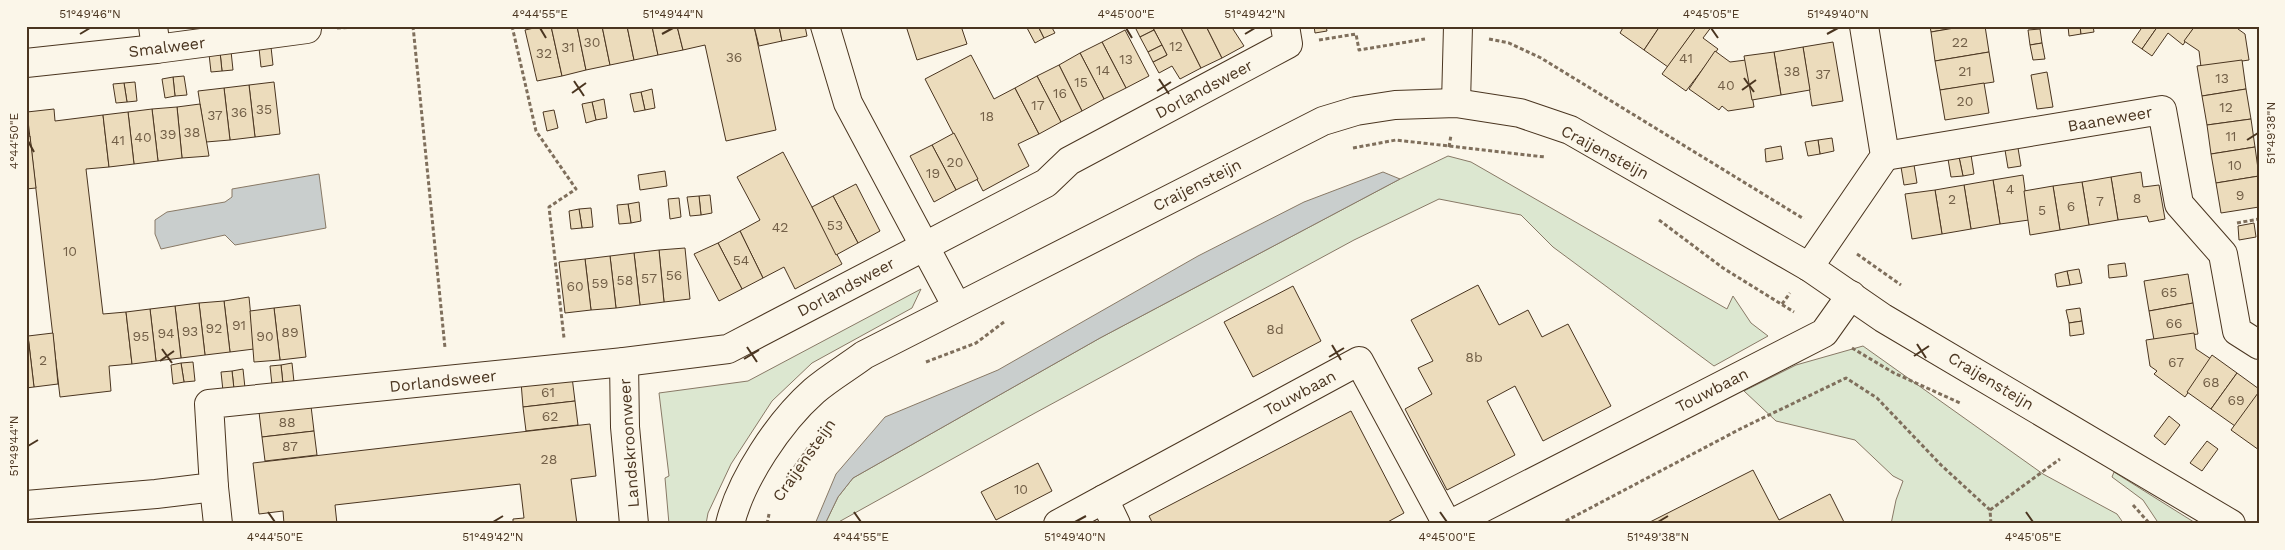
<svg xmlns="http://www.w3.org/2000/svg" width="2285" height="550" viewBox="0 0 2285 550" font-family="'Work Sans',sans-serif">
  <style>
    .green { fill: #dce7d0; stroke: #887966 }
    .water { fill: #c9cecd; stroke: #887966 }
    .building { fill: #ecdcbc; stroke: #4a3520 }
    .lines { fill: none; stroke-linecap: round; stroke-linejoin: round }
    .minor-casing { stroke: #4a3520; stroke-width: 30 }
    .path { stroke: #7f6f5c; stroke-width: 3; stroke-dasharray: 4 2.5; stroke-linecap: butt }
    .minor { stroke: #fbf6e9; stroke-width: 28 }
    .ticks { fill: none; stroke: #4a3520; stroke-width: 2 }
    .labels { text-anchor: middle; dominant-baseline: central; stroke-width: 4; stroke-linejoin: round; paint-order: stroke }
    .number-label { font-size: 14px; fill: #725f47 }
    .street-label { font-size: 16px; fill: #4a3520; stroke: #fbf6e9 }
    .neatline { fill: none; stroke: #4a3520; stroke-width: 2 }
    .ticks-label { font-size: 12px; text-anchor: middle; fill: #4a3520 }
  </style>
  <rect width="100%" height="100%" fill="#fbf6e9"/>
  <g class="green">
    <polygon points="1448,156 1471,162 1727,309 1733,296 1751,323 1768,336 1714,366 1553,247 1521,215 1439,199 1354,240 1035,413 835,524 825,524 838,497 853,478 1100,338 1400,179"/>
    <polygon points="921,289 912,308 812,363 772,401 731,464 708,513 706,524 669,524 665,478 669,476 659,393 748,381"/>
    <polygon points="1863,346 2043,474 2117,514 2124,524 1891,524 1896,500 1903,481 1893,476 1855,440 1776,421 1744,391 1796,365"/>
    <polygon points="2114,472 2197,524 2159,524 2143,500 2112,477"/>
  </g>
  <g class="water">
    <polygon points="1383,172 1400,179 1100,338 853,478 838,497 825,524 815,524 836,474 885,417 998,370 1198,256 1304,202"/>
    <polygon points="319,174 326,228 235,245 225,235 161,249 155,234 155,220 167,212 225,202 232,197 232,189"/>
  </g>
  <g class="building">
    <polygon points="543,26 551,26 562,76 537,81 525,30"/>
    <polygon points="551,26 577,26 586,70 562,76"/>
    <polygon points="577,26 602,26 610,65 586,70"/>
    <polygon points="602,26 627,26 634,60 610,65"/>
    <polygon points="627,26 652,26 658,55 634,60"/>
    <polygon points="652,26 677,26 683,50 658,55"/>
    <polygon points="677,26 754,26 776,130 726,141 705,45 683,50"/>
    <polygon points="754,26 779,26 782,41 759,46"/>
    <polygon points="779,26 805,26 807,36 782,41"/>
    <polygon points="906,26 961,26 967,44 917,60"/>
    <polygon points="1026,26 1038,26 1044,38 1035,43"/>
    <polygon points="1038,26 1051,26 1055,33 1044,38"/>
    <polygon points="1152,26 1180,26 1201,68 1180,79 1172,66 1159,73 1153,62 1167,55"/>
    <polygon points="1152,26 1154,30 1140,37 1135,27"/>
    <polygon points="1180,26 1206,26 1222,58 1201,68"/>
    <polygon points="1206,26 1231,26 1244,46 1222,58"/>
    <polygon points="1314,26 1326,26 1327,31 1315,33"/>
    <polygon points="1624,26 1660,26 1644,50 1620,33"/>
    <polygon points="1660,26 1697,26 1668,67 1644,50"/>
    <polygon points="1697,26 1712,26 1703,38 1718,49 1686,91 1662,74"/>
    <polygon points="1930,26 1966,26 1931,32"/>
    <polygon points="1966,26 1985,26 1989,52 1935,61 1931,32"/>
    <polygon points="2068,26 2080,26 2081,34 2069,36"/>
    <polygon points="2080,26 2093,26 2094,32 2081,34"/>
    <polygon points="2143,26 2158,26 2142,49 2132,42"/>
    <polygon points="2158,26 2195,26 2183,45 2168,33 2152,56 2142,49"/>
    <polygon points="2195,26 2241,26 2238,29 2245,34 2249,60 2201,67 2199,51 2184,41"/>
    <polygon points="2040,29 2042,43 2030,45 2028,30"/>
    <polygon points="1125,30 1149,76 1126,88 1102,42"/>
    <polygon points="1154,30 1162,45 1148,52 1140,37"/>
    <polygon points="1102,42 1126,88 1104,99 1080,53"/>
    <polygon points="1833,42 1843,101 1812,106 1803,47"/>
    <polygon points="2042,43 2045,59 2033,60 2030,45"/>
    <polygon points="1162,45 1167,55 1153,62 1148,52"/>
    <polygon points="271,47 273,65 261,67 259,48"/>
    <polygon points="1803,47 1810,90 1781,95 1774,52"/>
    <polygon points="231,51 233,70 222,71 220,52"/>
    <polygon points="1715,51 1730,62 1746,60 1754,107 1728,111 1722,106 1719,110 1689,89"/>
    <polygon points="220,52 222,71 211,72 209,54"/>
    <polygon points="1774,52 1781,95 1752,100 1744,56"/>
    <polygon points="1989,52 1994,82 1940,90 1935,61"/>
    <polygon points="1080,53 1104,99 1082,111 1059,65"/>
    <polygon points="971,55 994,99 1015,88 1039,134 1018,144 1029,166 983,191 925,79"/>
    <polygon points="2242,60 2246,89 2202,96 2197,66"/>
    <polygon points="1059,65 1082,111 1061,122 1037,76"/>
    <polygon points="2047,72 2053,107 2037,109 2031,75"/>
    <polygon points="184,76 187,95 175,96 173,77"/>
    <polygon points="1037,76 1061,122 1039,134 1015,88"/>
    <polygon points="173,77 175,96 165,98 162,79"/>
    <polygon points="135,82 137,101 127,102 124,83"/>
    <polygon points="274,82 280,134 255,137 249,85"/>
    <polygon points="124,83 127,102 116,103 113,84"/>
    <polygon points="1984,83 1989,113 1945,120 1940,90"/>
    <polygon points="249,85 255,137 230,140 224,88"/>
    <polygon points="224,88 230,140 206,142 198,91"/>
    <polygon points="652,89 655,108 645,110 641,92"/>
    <polygon points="2246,89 2251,119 2207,125 2202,96"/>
    <polygon points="641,92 645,110 634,112 630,94"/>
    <polygon points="604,99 607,118 596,120 592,102"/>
    <polygon points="592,102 596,120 586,123 582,104"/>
    <polygon points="200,104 209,156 182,158 177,107"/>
    <polygon points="177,107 182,158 158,161 152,109"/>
    <polygon points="54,109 55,121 103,115 109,167 86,169 103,314 126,312 132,364 109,366 111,391 60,397 27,112"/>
    <polygon points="152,109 158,161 134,164 128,112"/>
    <polygon points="554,110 558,128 547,131 543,112"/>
    <polygon points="128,112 134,164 109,167 103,115"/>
    <polygon points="2251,119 2255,147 2211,154 2207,125"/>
    <polygon points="954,133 978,179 956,190 932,145"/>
    <polygon points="30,136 36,188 26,189 26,137"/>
    <polygon points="1832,138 1834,151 1820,154 1818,140"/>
    <polygon points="1818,140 1820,154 1808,156 1805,142"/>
    <polygon points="932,145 956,190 934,202 910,156"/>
    <polygon points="1781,146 1783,159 1766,162 1765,149"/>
    <polygon points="2255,147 2259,176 2216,183 2211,154"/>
    <polygon points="2018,148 2021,166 2008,168 2005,150"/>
    <polygon points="783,152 842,264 795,289 784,267 763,278 740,231 760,220 737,177"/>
    <polygon points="1971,155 1974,174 1963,176 1959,157"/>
    <polygon points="1959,157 1963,176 1951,177 1948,159"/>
    <polygon points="1914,165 1917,183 1904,185 1901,167"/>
    <polygon points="665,171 667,186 640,190 638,175"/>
    <polygon points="2141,172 2143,187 2159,185 2165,219 2149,222 2147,216 2118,220 2111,177"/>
    <polygon points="2023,175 2029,220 2000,224 1993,180"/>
    <polygon points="2259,176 2259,207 2221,213 2216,183"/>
    <polygon points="2111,177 2118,220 2089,225 2082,182"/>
    <polygon points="1993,180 2000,224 1971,229 1964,185"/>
    <polygon points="2082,182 2089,225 2060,230 2053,186"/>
    <polygon points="856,184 880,231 858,243 833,196"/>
    <polygon points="1964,185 1971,229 1942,234 1935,190"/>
    <polygon points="2053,186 2060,230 2030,235 2024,191"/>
    <polygon points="1935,190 1942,234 1912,239 1905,194"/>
    <polygon points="710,195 712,213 701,215 699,196"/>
    <polygon points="699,196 701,215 690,216 687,197"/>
    <polygon points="833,196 858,243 836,255 812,207"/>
    <polygon points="679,198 681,217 670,219 668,199"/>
    <polygon points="639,202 641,221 631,223 628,204"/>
    <polygon points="628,204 631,223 619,224 617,205"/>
    <polygon points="591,208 593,227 582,228 579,209"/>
    <polygon points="579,209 582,228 571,229 569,211"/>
    <polygon points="2254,223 2256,237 2239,240 2238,226"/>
    <polygon points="740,231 763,278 742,289 718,243"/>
    <polygon points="718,243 742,289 719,301 694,254"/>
    <polygon points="685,248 690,299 664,302 659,250"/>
    <polygon points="659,250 664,302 640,305 634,253"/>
    <polygon points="634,253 640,305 616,308 610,256"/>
    <polygon points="610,256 616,308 591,310 585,259"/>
    <polygon points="585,259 591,310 565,313 559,262"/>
    <polygon points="2125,263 2127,276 2109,278 2108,265"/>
    <polygon points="2079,269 2082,283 2070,285 2067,271"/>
    <polygon points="2067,271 2070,285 2057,287 2055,274"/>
    <polygon points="2188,274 2193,303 2149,311 2144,281"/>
    <polygon points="1478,285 1499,325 1528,310 1542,337 1568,324 1611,406 1543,441 1515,386 1487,401 1515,455 1447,490 1405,409 1432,394 1418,368 1433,361 1411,320"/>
    <polygon points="1293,286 1321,341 1253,377 1224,322"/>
    <polygon points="249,297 254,349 230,352 224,301"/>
    <polygon points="224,301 230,352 205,355 199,303"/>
    <polygon points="199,303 205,355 181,358 175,306"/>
    <polygon points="2193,303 2198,334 2154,340 2149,311"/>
    <polygon points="300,305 306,357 280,360 274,308"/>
    <polygon points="175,306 181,358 156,361 150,309"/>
    <polygon points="274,308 280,360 254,362 250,311"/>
    <polygon points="2080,308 2082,321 2069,323 2066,310"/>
    <polygon points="150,309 156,361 132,364 126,312"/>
    <polygon points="2082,321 2084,334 2070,336 2069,323"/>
    <polygon points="53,333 58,384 34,387 28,336"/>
    <polygon points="2194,333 2196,349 2211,359 2185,397 2154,374 2157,371 2150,366 2146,340"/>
    <polygon points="26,336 28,336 34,387 26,388"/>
    <polygon points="2212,355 2237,373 2211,409 2187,392"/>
    <polygon points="193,362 195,381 184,382 181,363"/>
    <polygon points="181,363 184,382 173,384 171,365"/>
    <polygon points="292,363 294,382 283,384 281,365"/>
    <polygon points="281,365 283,384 272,385 270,366"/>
    <polygon points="243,369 245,388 234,389 232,371"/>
    <polygon points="232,371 234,389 223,391 221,372"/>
    <polygon points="2237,373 2259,389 2259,394 2235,426 2211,409"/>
    <polygon points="572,377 575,401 523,407 521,382"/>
    <polygon points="2258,393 2259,394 2259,450 2231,430"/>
    <polygon points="575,401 578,425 526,431 523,407"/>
    <polygon points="311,406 314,431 262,437 259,412"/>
    <polygon points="1351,411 1404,513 1384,524 1153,524 1149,516"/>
    <polygon points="2169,416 2180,425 2165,445 2154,436"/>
    <polygon points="590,424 596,476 571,479 577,524 513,524 513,519 524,518 520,484 335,505 337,524 284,524 283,511 259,514 253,463"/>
    <polygon points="314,431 317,455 265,461 262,437"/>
    <polygon points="2207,441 2218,449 2202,471 2190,463"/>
    <polygon points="1038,463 1052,491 996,520 981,492"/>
    <polygon points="1753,470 1779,520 1830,494 1845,524 1648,523"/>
  </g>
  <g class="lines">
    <defs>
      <g id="minor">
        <polyline points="153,26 156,49"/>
        <polyline points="825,26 848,103 957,307"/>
        <polyline points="26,63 156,49 307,29"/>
        <polyline points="1456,103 1458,26"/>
        <polyline points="1885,156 2162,110 2179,204 2223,254 2237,331 2259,345"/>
        <polyline points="1809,267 1885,156 1864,26"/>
        <polyline points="624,362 625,427 634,524"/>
        <polyline points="214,487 218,524"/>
        <polyline points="26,505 156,494 214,487 209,404 624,362 728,349 1046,183 1069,161 1288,44 1285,26"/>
        <path d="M730 524C741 479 779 422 814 391 829 378 848 367 864 355L1323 121 1356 111 1395 105 1456 103 1520 113 1570 130 1809 267 1883 318 2231 524"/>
        <polyline points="1058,524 1104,499"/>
        <polyline points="1116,524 1104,499 1359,361 1447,524"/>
        <polyline points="1451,524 1824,333 1851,295"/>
      </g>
    </defs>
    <use href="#minor" class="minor-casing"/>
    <g class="path">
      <polyline points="413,26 445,348"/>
      <polyline points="512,26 536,131 576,189 549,207 564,338"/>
      <polyline points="337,28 373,26"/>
      <polyline points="1489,39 1509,43 1541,58 1804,219"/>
      <polyline points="1319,40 1356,34 1359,50 1425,39"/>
      <polyline points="1449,147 1451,135"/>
      <polyline points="1353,148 1396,140 1545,157"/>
      <polyline points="1659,220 1723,268 1794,312"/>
      <polyline points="2237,223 2259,219"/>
      <polyline points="1857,254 1901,285"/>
      <polyline points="1782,304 1790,293"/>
      <polyline points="1852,348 1894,373 1960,403"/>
      <polyline points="926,362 976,343 1004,322"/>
      <polyline points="787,478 811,444"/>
      <polyline points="2133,505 2150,524"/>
      <polyline points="1990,510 2060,459"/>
      <polyline points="767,524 769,514"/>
      <polyline points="1560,524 1742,428 1846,378 1877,398 1941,465 1990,510 1991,524"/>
    </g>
    <use href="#minor" class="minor"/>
  </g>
  <path class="ticks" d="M540 28 546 38M1126 28 1132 38M1711 28 1718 38M80 34 90 28M662 34 673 28M1245 34 1255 28M1827 34 1838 28M1744 78 1754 92M1159 79 1169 94M574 81 584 96M1742 90 1756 80M1157 91 1171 82M572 93 586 83M2247 140 2258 133M28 141 34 152M1917 344 1926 358M1332 345 1341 360M747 347 757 362M162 349 172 363M1914 356 1929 346M1329 357 1344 348M744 359 759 350M160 361 174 351M28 446 38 440M268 512 275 522M854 512 861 522M1440 512 1447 522M2026 512 2033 522M493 522 503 516M1075 522 1086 516M1658 522 1668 516"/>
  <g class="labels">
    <g class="number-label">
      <text x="592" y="42">30</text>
      <text x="1960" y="42">22</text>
      <text x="1176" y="46">12</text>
      <text x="568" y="47">31</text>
      <text x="544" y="53">32</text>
      <text x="734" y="57">36</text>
      <text x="1686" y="58">41</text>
      <text x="1126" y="59">13</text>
      <text x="1103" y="70">14</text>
      <text x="1792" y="71">38</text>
      <text x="1965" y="71">21</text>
      <text x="1823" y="74">37</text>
      <text x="2222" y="78">13</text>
      <text x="1081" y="82">15</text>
      <text x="1726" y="85">40</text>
      <text x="1060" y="93">16</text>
      <text x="1965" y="101">20</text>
      <text x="1038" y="105">17</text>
      <text x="2226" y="107">12</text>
      <text x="264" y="109">35</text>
      <text x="239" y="112">36</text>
      <text x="215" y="115">37</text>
      <text x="987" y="116">18</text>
      <text x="192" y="132">38</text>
      <text x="168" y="134">39</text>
      <text x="2231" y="136">11</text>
      <text x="143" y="137">40</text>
      <text x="118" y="140">41</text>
      <text x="955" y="162">20</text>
      <text x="2235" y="165">10</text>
      <text x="933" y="173">19</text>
      <text x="2010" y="189">4</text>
      <text x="2240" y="195">9</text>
      <text x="2137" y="198">8</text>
      <text x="1952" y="199">2</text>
      <text x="2100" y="201">7</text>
      <text x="2071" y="206">6</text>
      <text x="2042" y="210">5</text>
      <text x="835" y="225">53</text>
      <text x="780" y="227">42</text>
      <text x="70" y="251">10</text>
      <text x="741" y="260">54</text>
      <text x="674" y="275">56</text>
      <text x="649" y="278">57</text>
      <text x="625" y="280">58</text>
      <text x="600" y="283">59</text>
      <text x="575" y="286">60</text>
      <text x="2169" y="292">65</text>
      <text x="2174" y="323">66</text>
      <text x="239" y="325">91</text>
      <text x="214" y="328">92</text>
      <text x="1275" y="329">8d</text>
      <text x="190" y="331">93</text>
      <text x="290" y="332">89</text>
      <text x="166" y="333">94</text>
      <text x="141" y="336">95</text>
      <text x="265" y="336">90</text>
      <text x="1474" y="357">8b</text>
      <text x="43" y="360">2</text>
      <text x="2176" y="362">67</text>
      <text x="2211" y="382">68</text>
      <text x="548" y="392">61</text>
      <text x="2236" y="400">69</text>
      <text x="550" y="416">62</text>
      <text x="287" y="422">88</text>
      <text x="290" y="446">87</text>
      <text x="549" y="459">28</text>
      <text x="1021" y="489">10</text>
    </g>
    <g class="street-label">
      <text transform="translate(167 47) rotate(-7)">Smalweer</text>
      <text transform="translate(1204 89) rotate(-28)">Dorlandsweer</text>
      <text transform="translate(2110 119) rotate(-10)">Baaneweer</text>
      <text transform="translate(1605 152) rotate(28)">Craijensteijn</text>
      <text transform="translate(1197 185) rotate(-27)">Craijensteijn</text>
      <text transform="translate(846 287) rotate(-28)">Dorlandsweer</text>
      <text transform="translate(443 381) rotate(-6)">Dorlandsweer</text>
      <text transform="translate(1991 381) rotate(31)">Craijensteijn</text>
      <text transform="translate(1712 390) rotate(-27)">Touwbaan</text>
      <text transform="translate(1300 393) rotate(-28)">Touwbaan</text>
      <text transform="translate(629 443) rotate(-94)">Landskroonweer</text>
      <text transform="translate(804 460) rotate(-55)">Craijensteijn</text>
    </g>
  </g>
  <rect width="2285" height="550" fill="none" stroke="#fbf6e9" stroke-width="55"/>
  <rect x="28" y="28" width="2230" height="494" class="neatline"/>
  <g class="ticks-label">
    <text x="90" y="18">51°49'46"N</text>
    <text x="540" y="18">4°44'55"E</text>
    <text x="673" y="18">51°49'44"N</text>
    <text x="1126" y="18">4°45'00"E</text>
    <text x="1255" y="18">51°49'42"N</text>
    <text x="1711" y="18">4°45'05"E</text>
    <text x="1838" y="18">51°49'40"N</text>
    <text transform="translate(2271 133) rotate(-90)" y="4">51°49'38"N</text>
    <text transform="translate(14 141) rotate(-90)" y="4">4°44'50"E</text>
    <text transform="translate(14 446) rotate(-90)" y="4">51°49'44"N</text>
    <text x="275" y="541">4°44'50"E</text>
    <text x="493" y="541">51°49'42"N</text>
    <text x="861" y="541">4°44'55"E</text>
    <text x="1075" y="541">51°49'40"N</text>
    <text x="1447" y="541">4°45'00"E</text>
    <text x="1658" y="541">51°49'38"N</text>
    <text x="2033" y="541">4°45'05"E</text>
  </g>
</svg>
